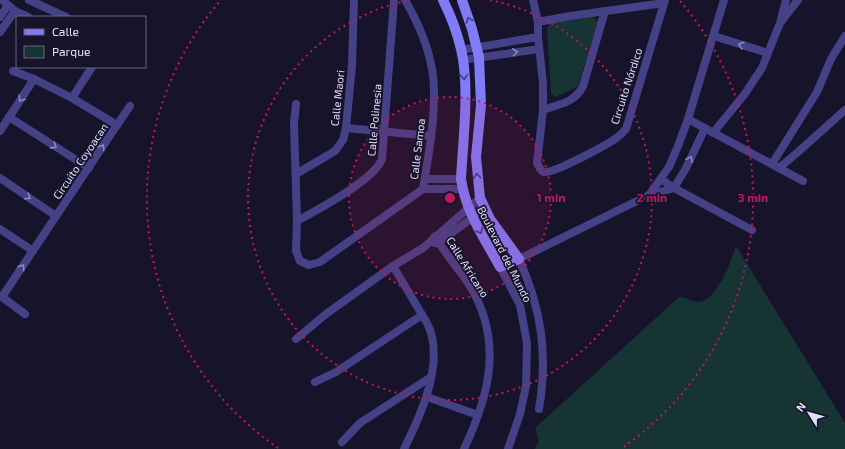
<svg xmlns="http://www.w3.org/2000/svg" width="845" height="449" viewBox="0 0 845 449" font-family="'Exo 2',sans-serif">
  <style>
    .green { fill: #163434 }
    .lines { fill: none; stroke-linecap: round; stroke-linejoin: round }
    .street { stroke: #454186; stroke-width: 8 }
    .secondary { stroke: #817bf7; stroke-width: 10 }
    .oneway { stroke: #413d7c }
    .oneway2 { stroke: #8c88bc }
    .ring { fill: none; stroke: #c2185b; stroke-width: 2; stroke-dasharray: 2 4 }
    .labels { text-anchor: middle; dominant-baseline: central; stroke-width: 3.5; stroke-linejoin: round; paint-order: stroke }
    .street-label { font-size: 11px; fill: #e2defd; stroke: #17132a }
    .centre { fill: #c2185b; stroke: #17132a; stroke-width: 2 }
    .ring-label { font-size: 12px; text-anchor: middle; font-weight: bold; fill: #c2185b; stroke: #17132a; stroke-width: 3.5; stroke-linejoin: round; paint-order: stroke }
  </style>
  <rect width="100%" height="100%" fill="#17132a"/>
  <g class="green">
    <polygon points="590,17 594,18 598,21 578,86 556,97 551,94 547,31 548,27 550,23"/>
    <path d="M736 246 845 423V449H535L539 441 535 428 679 297C686 297 692 302 699 302 718 299 731 261 736 246Z"/>
  </g>
  <g class="lines">
    <g class="street">
      <polyline points="2,0 15,11 28,17"/>
      <polyline points="29,0 66,17"/>
      <path d="M533 0 538 22V37L543 83V110L537 163C539 166 540 171 544 172 553 174 611 143 619 136 622 134 624 131 626 129L665 0"/>
      <polyline points="0,17 8,5"/>
      <polyline points="781,19 786,0"/>
      <polyline points="538,22 570,16 664,3"/>
      <polyline points="0,32 15,11"/>
      <polyline points="714,36 768,53"/>
      <polyline points="461,50 538,37"/>
      <polyline points="463,60 539,49"/>
      <polyline points="13,71 34,79"/>
      <polyline points="72,98 92,67"/>
      <path d="M296 104 294 124 297 221 296 251 300 261 309 265 320 262 423 189C428 158 434 127 434 96 435 63 422 29 405 0"/>
      <path d="M543 110C559 104 575 103 583 86L605 11"/>
      <polyline points="9,117 89,168"/>
      <polyline points="688,119 803,181"/>
      <polyline points="117,125 130,106"/>
      <polyline points="346,128 431,136"/>
      <polyline points="0,131 34,79 72,98 117,125 2,297 0,296"/>
      <polyline points="713,133 744,95 762,68 780,23 798,0"/>
      <polyline points="772,164 817,92 831,59 845,36"/>
      <polyline points="779,168 798,152 845,110"/>
      <polyline points="296,174 335,151 343,140 346,128 352,65 354,0"/>
      <polyline points="0,178 56,216"/>
      <polyline points="425,179 461,179"/>
      <polyline points="661,179 674,188 752,230"/>
      <polyline points="674,188 686,168 705,128"/>
      <polyline points="423,189 462,189"/>
      <polyline points="649,195 669,167 678,146 688,119 724,0"/>
      <path d="M297 221C319 209 374 180 382 159L394 0"/>
      <polyline points="0,229 33,251"/>
      <path d="M435 236C445 254 459 269 470 286 503 341 490 394 464 449"/>
      <polyline points="435,243 439,242 472,218 483,207"/>
      <path d="M393 266 427 323C446 360 421 415 404 449"/>
      <polyline points="500,267 520,305 527,343 526,386 520,414 508,449"/>
      <polyline points="2,297 25,314"/>
      <polyline points="296,339 326,314 393,266 423,248 480,198"/>
      <polyline points="315,382 336,372 422,315"/>
      <polyline points="427,397 478,415"/>
      <path d="M539 409C548 355 542 310 519 259L649 195 674 188"/>
      <polyline points="342,442 360,423 431,377"/>
    </g>
    <path class="secondary" d="M443 0C451 16 457 32 461 49 470 86 463 140 461 179 466 213 484 237 500 267L519 259 490 219 480 198 476 157 481 105 479 57 472 29 462 0"/>
  </g>
  <defs><path id="oneway-chevron" d="M-2-3.5L2.5 0L-2 3.5" fill="none" stroke-width="1.6" stroke-linecap="round" stroke-linejoin="round"/></defs>
  <g class="oneway">
    <use href="#oneway-chevron" transform="translate(469 20) rotate(-110)"/>
    <use href="#oneway-chevron" transform="translate(464 77) rotate(87)"/>
    <use href="#oneway-chevron" transform="translate(477 176) rotate(-93)"/>
    <use href="#oneway-chevron" transform="translate(480 231) rotate(60)"/>
  </g>
  <g class="oneway2">
    <use href="#oneway-chevron" transform="translate(741 45) rotate(-163)"/>
    <use href="#oneway-chevron" transform="translate(515 52) rotate(-7)"/>
    <use href="#oneway-chevron" transform="translate(21 99) rotate(123)"/>
    <use href="#oneway-chevron" transform="translate(54 146) rotate(33)"/>
    <use href="#oneway-chevron" transform="translate(102 147) rotate(-56)"/>
    <use href="#oneway-chevron" transform="translate(690 159) rotate(-64)"/>
    <use href="#oneway-chevron" transform="translate(28 197) rotate(34)"/>
    <use href="#oneway-chevron" transform="translate(22 267) rotate(-56)"/>
  </g>
  <circle cx="450" cy="198" r="101" fill="#c2185b" fill-opacity=".12"/>
  <g class="ring">
    <circle cx="450" cy="198" r="101"/>
    <path d="M490 0A202 202 0 1 1 410 0"/>
    <path d="M278 448A303 303 0 0 1 220 1M680 1A303 303 0 0 1 622 448"/>
  </g>
  <g class="labels">
    <g class="street-label">
      <text transform="translate(626 86) rotate(-72)">Circuito Nórdico</text>
      <text transform="translate(337 98) rotate(-84)">Calle Maori</text>
      <text transform="translate(374 120) rotate(-85)">Calle Polinesia</text>
      <text transform="translate(417 149) rotate(-83)">Calle Samoa</text>
      <text transform="translate(80 161) rotate(-56)">Circuito Coyoacan</text>
      <text transform="translate(505 254) rotate(63)">Boulevard del Mundo</text>
      <text transform="translate(468 267) rotate(58)">Calle Africano</text>
    </g>
  </g>
  <circle cx="450" cy="198" r="6" class="centre"/>
  <g class="ring-label">
    <text x="551" y="202">1 min</text>
    <text x="652" y="202">2 min</text>
    <text x="753" y="202">3 min</text>
  </g>
  <rect x="16" y="16" width="130" height="52" fill="#17132a" stroke="#68647e"/>
  <rect x="24" y="29" width="20" height="6" fill="#817bf7" stroke="#68647e"/>
  <text x="52" y="36" font-size="12" fill="#e2defd">Calle</text>
  <rect x="24" y="46" width="20" height="12" fill="#163434" stroke="#68647e"/>
  <text x="52" y="56" font-size="12" fill="#e2defd">Parque</text>
  <g transform="translate(809 413) rotate(307)" stroke="#17132a" stroke-width="3" paint-order="stroke">
  <path d="M0-3L7 15L0 10L-7 15Z" fill="#e2defd"/>
  <text y="-6" font-size="11" font-weight="bold" text-anchor="middle" fill="#e2defd">N</text>
  </g>
</svg>
